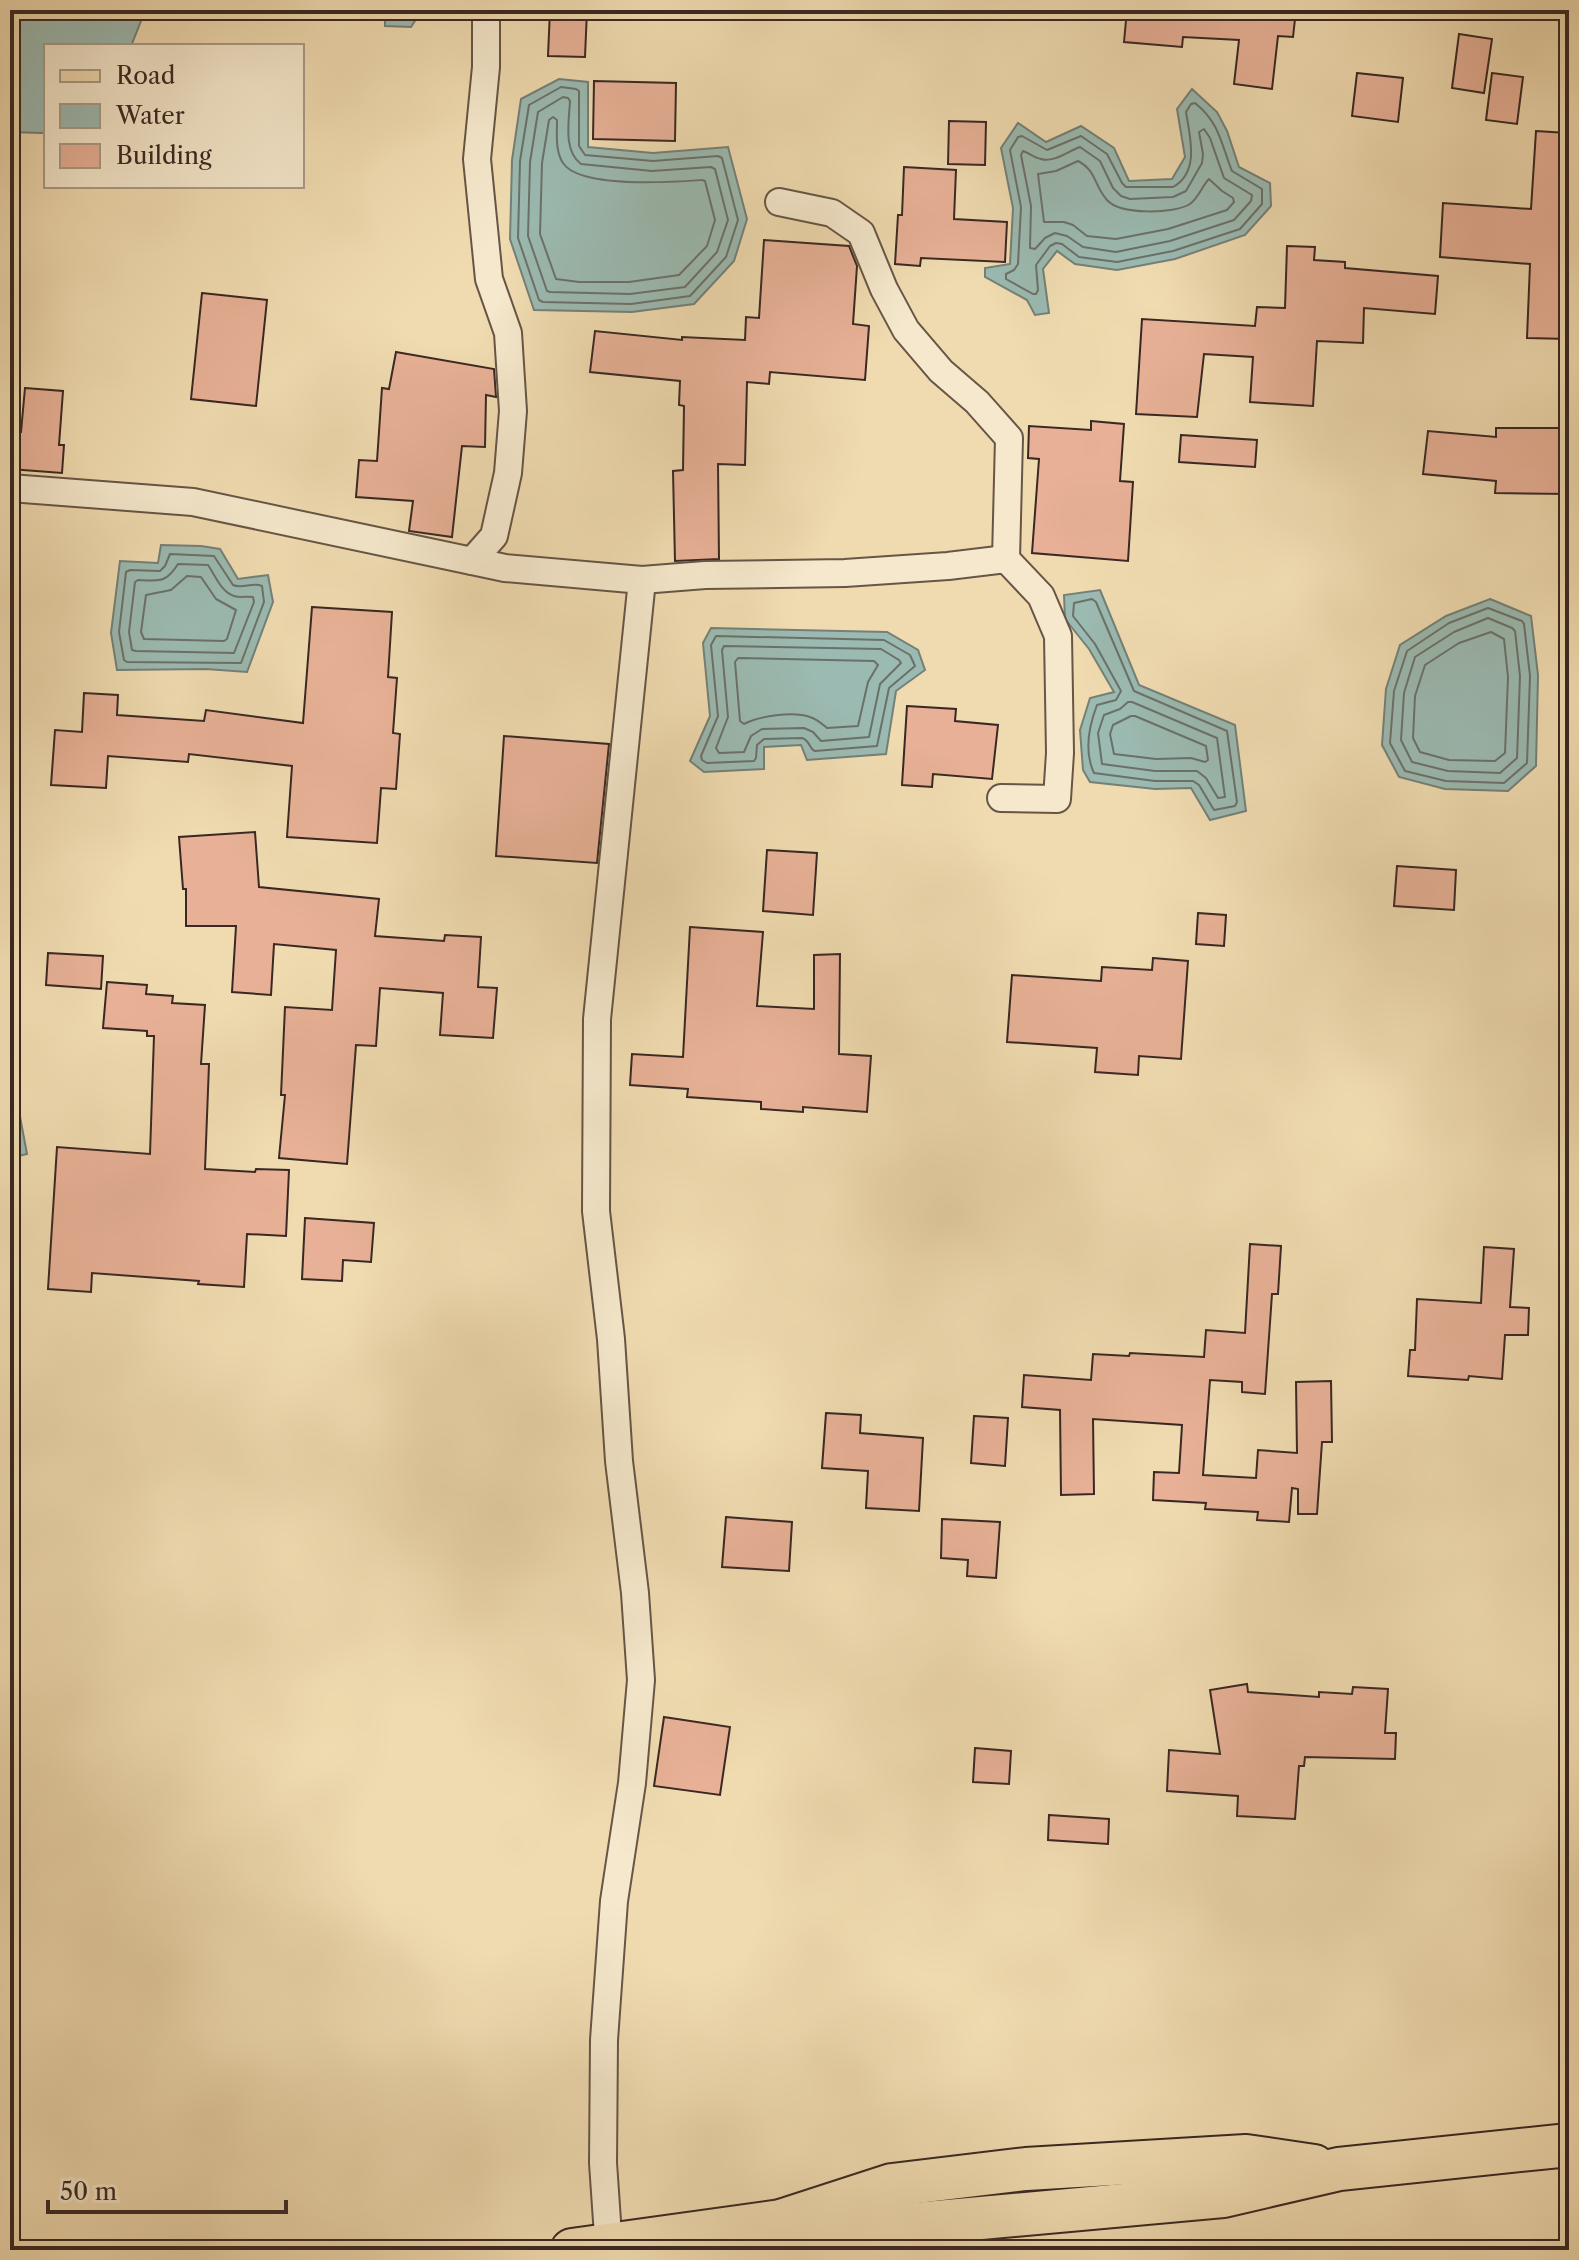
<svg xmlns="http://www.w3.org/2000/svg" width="1579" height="2260" viewBox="0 0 1579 2260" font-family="'Libre Caslon Text',serif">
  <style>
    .water { fill: #9bbab1; stroke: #748078; stroke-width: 2 }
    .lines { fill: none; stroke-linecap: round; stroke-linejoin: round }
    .shore { stroke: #6a716a; stroke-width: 2 }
    .building { fill: #e8b197; stroke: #392823; stroke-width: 2 }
    .street-casing { stroke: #675546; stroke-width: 30 }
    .primary-casing { stroke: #392823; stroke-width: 46 }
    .street { stroke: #f5e8cc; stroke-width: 26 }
    .primary { stroke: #f0dbb0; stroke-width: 42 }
  </style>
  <rect width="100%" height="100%" fill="#f0dbb0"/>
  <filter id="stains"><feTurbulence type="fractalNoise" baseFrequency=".0025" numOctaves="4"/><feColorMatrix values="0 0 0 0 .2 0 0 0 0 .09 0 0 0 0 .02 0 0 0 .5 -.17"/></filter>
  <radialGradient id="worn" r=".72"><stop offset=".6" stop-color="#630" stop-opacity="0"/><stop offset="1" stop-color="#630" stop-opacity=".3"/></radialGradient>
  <g class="water">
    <polygon points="10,10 142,10 143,16 131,46 46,46 46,132 42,133 10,132"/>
    <polygon points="379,10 419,10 420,13 411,27 385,26 385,16"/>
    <polygon points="559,79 588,82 588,147 653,153 728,147 747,219 734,261 694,304 632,312 534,310 510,239 512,160 521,99"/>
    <polygon points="1192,89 1217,112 1227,131 1239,167 1270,183 1271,206 1245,235 1175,259 1117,270 1075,264 1057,251 1043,269 1049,313 1035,315 1027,300 985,277 985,268 1010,264 1013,208 1001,148 1018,123 1046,142 1081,126 1114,148 1129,181 1172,179 1185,157 1177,109"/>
    <polygon points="161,545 201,546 220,549 238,579 268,575 273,602 247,672 206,669 117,670 111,633 120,561 158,563"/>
    <polygon points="1100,590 1139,685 1235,725 1246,811 1210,820 1191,788 1155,789 1090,782 1083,770 1080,730 1090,698 1114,692 1089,649 1065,619 1064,595"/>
    <polygon points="1490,599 1531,616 1538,675 1536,766 1508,791 1445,789 1399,777 1382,745 1386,689 1400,645 1446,616"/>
    <polygon points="711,628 887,632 918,650 925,670 896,691 886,754 807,760 801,745 764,747 764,769 704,772 690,761 710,716 703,643"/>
    <polygon points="10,1039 15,1041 16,1095 27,1154 10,1158"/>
  </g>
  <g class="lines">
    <g class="shore">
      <polygon points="561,87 576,89 579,91 579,146 585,155 653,161 718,156 722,158 738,220 726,257 690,296 631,304 543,302 539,300 518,238 520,161 529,105"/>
      <path d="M563 97 568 98 570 101C569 121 563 151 581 164L652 171 711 167 715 169 728 220 717 252 685 287 630 294 550 292 547 291 528 236 530 162 538 112Z"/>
      <path d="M1195 103C1220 123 1221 144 1232 171L1262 189V204L1240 229 1173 251 1117 262 1079 257 1062 244 1056 243 1050 246 1036 265 1038 290 1036 294H1033L1006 279V274L1014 270 1018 264 1021 207 1010 150 1018 137 1022 136 1047 150 1081 136 1107 154 1122 183 1126 187H1173C1200 172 1190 137 1186 112L1191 104Z"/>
      <path d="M553 117 557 120C557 134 555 151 563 163 580 189 673 182 702 180L705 181 715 220 707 246 679 275 629 282H579L556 279 540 234 542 163 549 120Z"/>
      <path d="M1204 129 1210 138 1224 178 1252 195 1251 201 1234 220 1170 241 1116 252 1083 247 1067 236 1055 233 1045 238 1035 249 1030 248 1031 206 1021 155 1023 151C1029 153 1034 158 1041 159 1054 163 1068 151 1080 147L1100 161 1113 188 1121 196 1130 199 1173 197 1186 191 1202 163 1203 154 1199 132Z"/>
      <path d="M1078 161C1097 171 1094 186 1107 200 1120 215 1174 214 1190 204 1199 197 1202 186 1209 179L1222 191 1233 198 1234 202 1227 210 1168 229 1116 239 1087 236 1073 225 1064 222H1044L1038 174 1056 171Z"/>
      <path d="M170 554 214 556 233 585C242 589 253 582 262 586L264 602 241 663 127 662 124 660 119 632 126 572 130 570 160 571 165 566Z"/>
      <path d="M178 564 208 565C215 575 221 592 234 596 240 598 247 596 253 597L254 602 234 653 136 651 132 650 129 632 135 582 138 580C160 581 166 583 178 564Z"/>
      <polygon points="187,576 201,577 216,599 236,610 227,639 224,641 144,639 141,632 146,595 171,590"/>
      <path d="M1092 599 1096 602 1134 691 1227 731 1237 802 1235 806 1214 810 1199 785 1193 781H1155L1094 773C1084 752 1089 726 1097 705L1116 700 1121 691 1095 644 1073 616 1074 603Z"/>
      <polygon points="1488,608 1522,621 1524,624 1530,676 1527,763 1504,783 1446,781 1405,771 1390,743 1394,691 1407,651 1449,623"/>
      <polygon points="1488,618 1512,628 1515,631 1520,676 1517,758 1500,773 1448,771 1412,762 1401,740 1404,693 1415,657 1454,632"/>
      <polygon points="1491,632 1504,639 1508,677 1505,753 1495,761 1449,760 1420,752 1413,738 1415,696 1425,665 1459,643"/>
      <path d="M716 636 884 640 910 655 915 666 889 688 877 746 815 751C809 749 810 740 802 738L764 739 757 745 756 758 754 761 707 763 702 760 701 756 718 716 711 645Z"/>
      <polygon points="724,646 881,649 899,660 901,663 880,684 869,737 821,741 813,732 804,728 762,729 751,736 744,752 719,753 716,748 728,717 722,650"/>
      <path d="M738 658 874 661 878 665 868 682 858 726 827 728C822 724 817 719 810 717 793 711 759 716 744 724L740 721 735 662Z"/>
      <polygon points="1128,702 1132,702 1217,738 1225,797 1218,798 1206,778 1197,771 1155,771 1102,764 1098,733 1104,715 1120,709"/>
      <polygon points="1131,716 1135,716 1206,746 1208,760 1205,762 1191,758 1156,759 1114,754 1110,734 1113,725"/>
    </g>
  </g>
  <g class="building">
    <polygon points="550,10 587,10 585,57 548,56"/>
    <polygon points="1127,10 1296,10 1293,37 1278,36 1272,89 1234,84 1239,40 1183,37 1182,47 1124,42"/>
    <polygon points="1459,34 1492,39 1484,93 1452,88"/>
    <polygon points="1357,73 1403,78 1398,122 1352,116"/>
    <polygon points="1492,73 1523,77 1517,124 1486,120"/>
    <polygon points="594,81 676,83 675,141 593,139"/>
    <polygon points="949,121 986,122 985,165 948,164"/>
    <polygon points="1536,131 1567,133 1562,205 1569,205 1569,339 1527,338 1530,264 1440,257 1443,203 1531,209"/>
    <polygon points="904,167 956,170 954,219 1007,222 1005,262 921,258 920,266 895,264 898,215 902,215"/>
    <polygon points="764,240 849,246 857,266 853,324 869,326 865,380 770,372 769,384 747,382 745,465 718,464 719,559 675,561 673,471 683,470 684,406 679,405 680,381 590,372 595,331 682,340 682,337 745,340 746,317 759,318"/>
    <polygon points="1287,246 1315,247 1314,260 1345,262 1345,268 1438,276 1435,314 1364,308 1363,343 1317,341 1313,406 1250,402 1253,357 1204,354 1197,417 1136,414 1142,319 1255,326 1257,307 1285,308"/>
    <polygon points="202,293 267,300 256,406 191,399"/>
    <polygon points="396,352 494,369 496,397 486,395 485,447 462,446 452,537 409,531 413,501 356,497 359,460 377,461 382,388 389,389"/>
    <polygon points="25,388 63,391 59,445 64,445 62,473 10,469 11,432 21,432"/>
    <polygon points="1091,421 1124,424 1120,481 1133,482 1128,561 1032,553 1039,459 1028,458 1029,426 1091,430"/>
    <polygon points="1496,428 1569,428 1569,494 1495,493 1496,481 1423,474 1428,431 1496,437"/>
    <polygon points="1181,435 1257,440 1255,467 1179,462"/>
    <polygon points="312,607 392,612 388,677 397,678 393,733 400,734 396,789 381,788 377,843 287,837 292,766 189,754 188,762 108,756 106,788 51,785 55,730 82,732 84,693 118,695 117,715 204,721 206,710 303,723"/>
    <polygon points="907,706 956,709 955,721 998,725 992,779 933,774 932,787 902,785"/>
    <polygon points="504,736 609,744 597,863 496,856"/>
    <polygon points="255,832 259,887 379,899 375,936 444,941 445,935 481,937 478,987 497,988 493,1038 440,1035 443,993 380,988 376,1046 356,1045 347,1164 279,1158 285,1095 281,1095 285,1007 332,1010 336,950 274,944 271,995 232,992 236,926 186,926 186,889 183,889 179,837"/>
    <polygon points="767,850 817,853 813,915 763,911"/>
    <polygon points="1397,866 1456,870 1454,910 1394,906"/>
    <polygon points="1198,913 1226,915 1224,946 1196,944"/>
    <polygon points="690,927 763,932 757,1006 814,1009 814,955 840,954 839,1054 871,1056 867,1112 803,1107 803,1112 761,1109 761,1102 687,1097 688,1089 630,1085 632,1054 683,1057"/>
    <polygon points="48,953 103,956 101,989 46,985"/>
    <polygon points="1153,958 1188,961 1181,1059 1139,1056 1138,1075 1095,1072 1097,1048 1007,1042 1012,975 1101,981 1102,967 1152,970"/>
    <polygon points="107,982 147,985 146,994 173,996 172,1003 205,1005 201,1064 209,1064 205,1169 255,1172 256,1169 289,1170 286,1236 247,1234 244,1287 198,1284 199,1281 92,1273 91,1292 48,1289 57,1147 150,1154 154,1036 147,1036 147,1031 103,1028"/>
    <polygon points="305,1218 374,1223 371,1262 343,1260 342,1281 302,1279"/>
    <polygon points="1250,1244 1281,1246 1278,1294 1272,1294 1265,1394 1242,1392 1242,1382 1210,1380 1203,1475 1256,1478 1258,1450 1297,1453 1296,1382 1331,1381 1332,1442 1322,1442 1317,1514 1298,1514 1298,1489 1292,1488 1289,1522 1257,1520 1258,1512 1205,1509 1206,1503 1153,1500 1154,1472 1179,1473 1182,1425 1093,1419 1094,1494 1061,1495 1060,1410 1022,1407 1024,1375 1091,1380 1093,1354 1129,1356 1130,1353 1204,1357 1206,1330 1245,1333"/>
    <polygon points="1484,1247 1514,1249 1510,1307 1529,1308 1528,1335 1505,1335 1502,1379 1469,1376 1468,1380 1408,1376 1410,1350 1415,1350 1417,1299 1481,1303"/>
    <polygon points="826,1413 861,1415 860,1433 923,1438 919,1511 866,1508 868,1471 822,1468"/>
    <polygon points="974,1416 1008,1418 1005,1466 971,1463"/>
    <polygon points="726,1517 792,1522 789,1571 722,1567"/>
    <polygon points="942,1519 1000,1522 996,1578 967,1576 968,1560 941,1558"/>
    <polygon points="1247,1684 1248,1692 1319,1697 1319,1692 1352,1694 1353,1687 1388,1689 1385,1733 1396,1733 1395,1759 1305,1757 1304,1766 1299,1766 1295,1819 1237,1816 1238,1796 1167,1791 1169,1750 1220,1754 1210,1690"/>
    <polygon points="664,1717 730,1727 720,1795 654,1786"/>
    <polygon points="975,1748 1011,1751 1009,1784 973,1782"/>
    <polygon points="1049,1815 1109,1819 1108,1844 1048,1840"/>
  </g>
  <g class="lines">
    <defs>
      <g id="street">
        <polyline points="779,202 832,213 861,233 884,289 906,330 941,371 977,402 1009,438 1006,559"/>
        <polyline points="10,488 193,502 505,568 642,580 597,1019 596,1211 611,1339 619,1461 635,1593 641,1680 632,1783 614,1901 604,2040 603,2163 609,2250"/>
        <polyline points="472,561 494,536 508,473 513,411 508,333 489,279 477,159 486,67 486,10"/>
        <polyline points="642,580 705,575 845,573 948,566 1006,559 1041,596 1058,636 1060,753 1057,799 1001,798"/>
      </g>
      <g id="primary">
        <polyline points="781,2221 882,2227 1223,2196 1339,2169 1569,2145"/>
        <polyline points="572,2250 781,2221 892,2185 1026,2169 1246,2156 1314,2166"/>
      </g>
    </defs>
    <use href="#street" class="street-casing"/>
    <use href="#primary" class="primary-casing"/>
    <use href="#street" class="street"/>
    <use href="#primary" class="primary"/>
  </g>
  <rect width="1579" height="2260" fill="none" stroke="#f0dbb0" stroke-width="40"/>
  <rect x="12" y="12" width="1555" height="2236" fill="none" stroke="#392823" stroke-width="4"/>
  <rect x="20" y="20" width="1539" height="2220" fill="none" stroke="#392823" stroke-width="2"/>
  <rect x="44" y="44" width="260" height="144" fill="#f5e8cc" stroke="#aa9b88" stroke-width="2"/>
  <rect x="60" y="70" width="40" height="12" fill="#f0dbb0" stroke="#aa9b88" stroke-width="2"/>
  <text x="116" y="84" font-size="24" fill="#392823">Road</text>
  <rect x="60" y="104" width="40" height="24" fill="#9bbab1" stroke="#aa9b88" stroke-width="2"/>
  <text x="116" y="124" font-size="24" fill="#392823">Water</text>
  <rect x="60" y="144" width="40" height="24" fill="#e8b197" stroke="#aa9b88" stroke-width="2"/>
  <text x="116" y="164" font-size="24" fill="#392823">Building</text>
  <path d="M48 2200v12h238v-12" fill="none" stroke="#392823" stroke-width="4"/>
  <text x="60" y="2200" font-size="24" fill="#392823" stroke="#f5e8cc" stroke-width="6" paint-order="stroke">50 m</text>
  <rect width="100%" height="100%" filter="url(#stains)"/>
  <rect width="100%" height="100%" fill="url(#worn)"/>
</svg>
